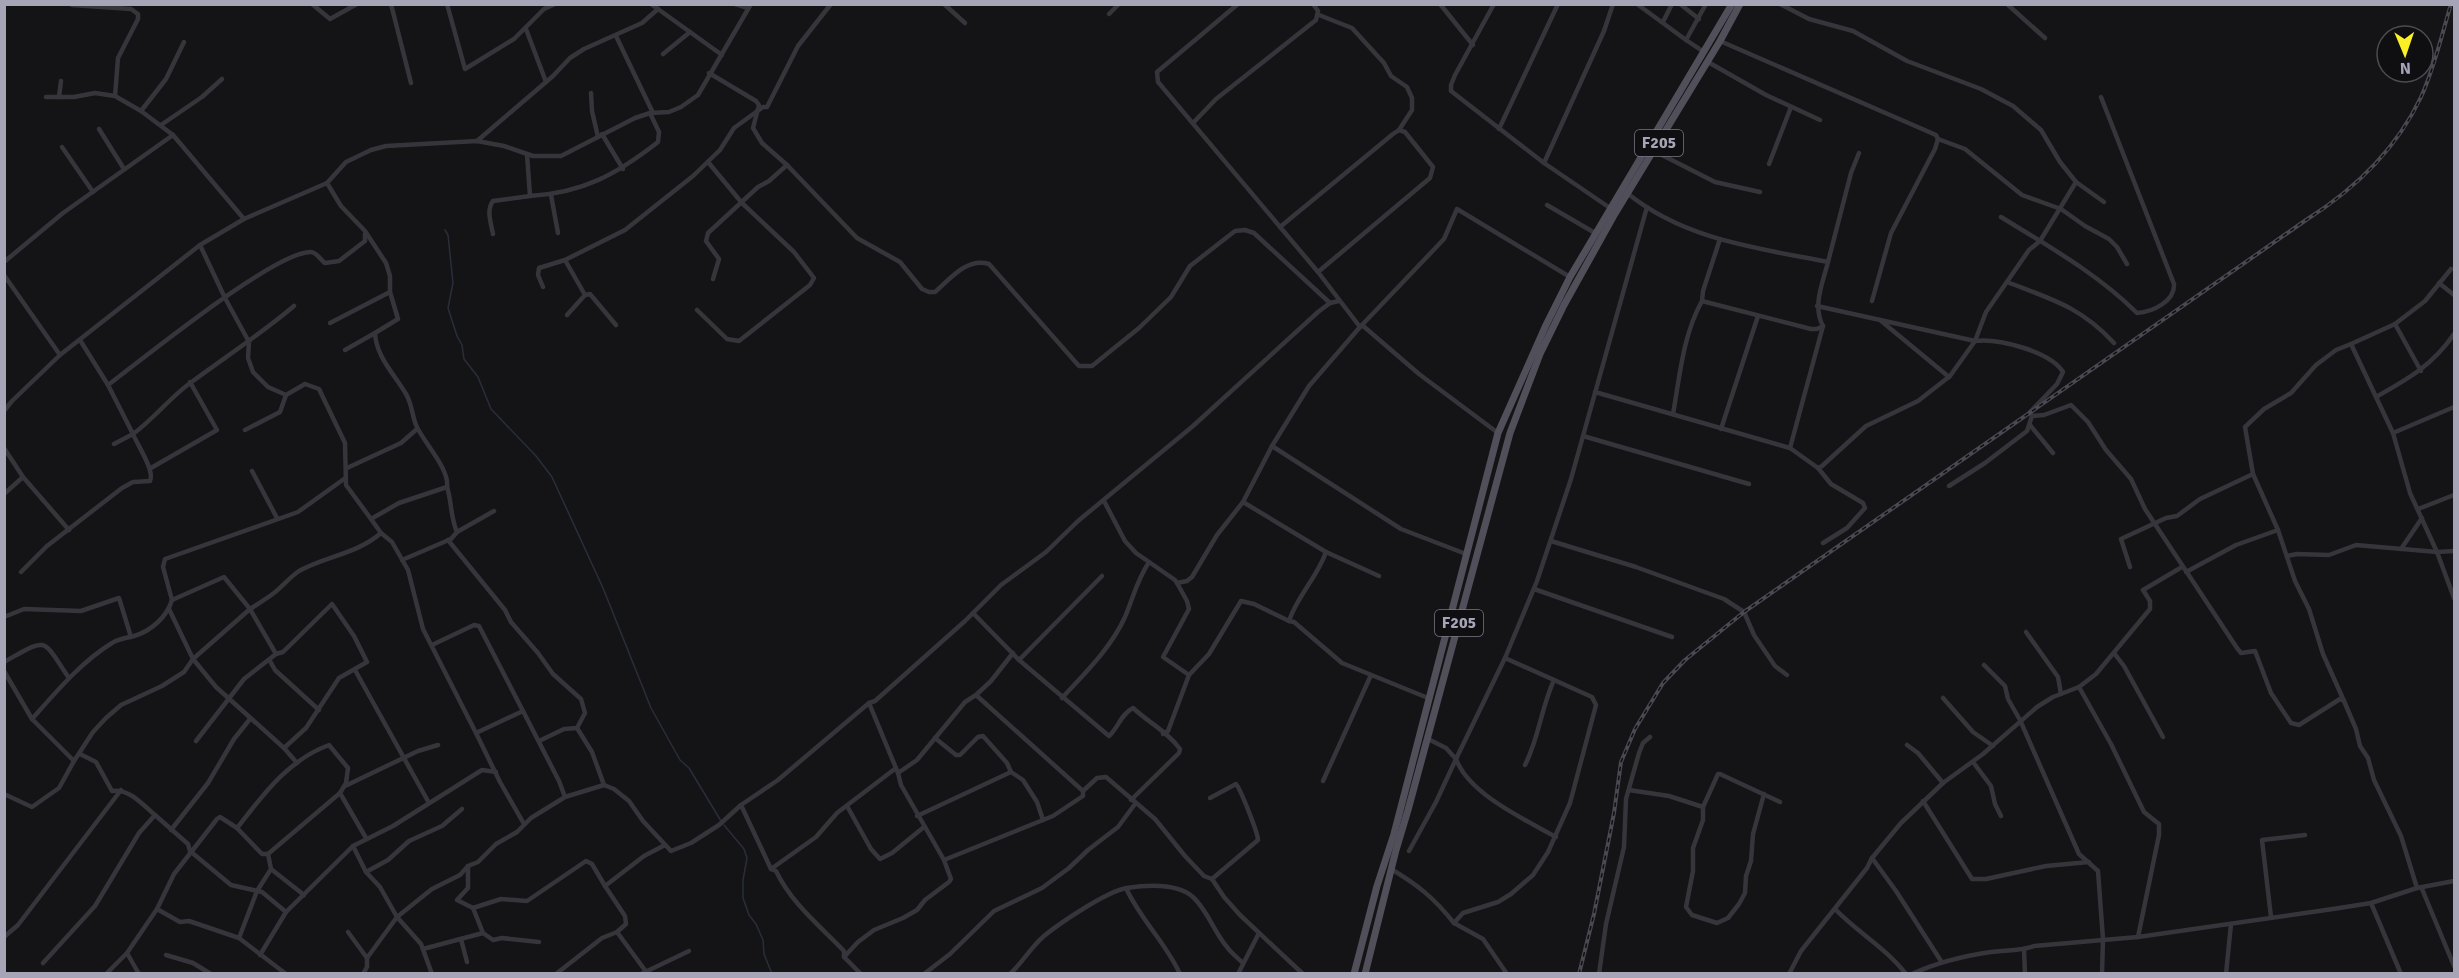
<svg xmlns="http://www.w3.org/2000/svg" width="2459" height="978" viewBox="0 0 2459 978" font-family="Signika,sans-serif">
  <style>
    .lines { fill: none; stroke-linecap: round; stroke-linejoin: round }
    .stream { stroke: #292e3a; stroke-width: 1.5 }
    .street { stroke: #35353b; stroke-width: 4.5 }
    .primary { stroke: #51505a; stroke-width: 7 }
    .rail-casing { stroke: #4a4952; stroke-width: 4 }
    .rail { stroke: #0f0f11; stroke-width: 1.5; stroke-dasharray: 4.5; stroke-linecap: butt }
    .labels { text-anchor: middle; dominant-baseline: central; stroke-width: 4.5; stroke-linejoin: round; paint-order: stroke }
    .shield { fill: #0f0f11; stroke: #787885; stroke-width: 1.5 }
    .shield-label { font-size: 16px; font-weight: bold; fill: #a5a5b7 }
  </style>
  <rect width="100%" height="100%" fill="#141416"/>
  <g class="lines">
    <g class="stream">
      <polyline points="445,230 448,235 453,283 448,308 457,336 462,345 464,359 478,377 491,409 536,456 552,477 603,588 651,708 680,760 689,768 721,821"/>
      <polyline points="724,825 744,849 747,858 743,880 743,898 749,915 756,924 763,940 764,954 772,974"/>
    </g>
    <g class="street">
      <polyline points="312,4 330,19 357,4"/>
      <polyline points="391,4 411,83"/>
      <polyline points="447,4 465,69 514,39 544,9 555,4"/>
      <polyline points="651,4 722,55"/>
      <polyline points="735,4 748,8"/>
      <polyline points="944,4 965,23"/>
      <polyline points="1238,4 1157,72 1158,82 1318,272 1360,327 1362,325 1419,374 1498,433"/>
      <polyline points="1440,4 1473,45"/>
      <polyline points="1494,4 1455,75 1451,85 1451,91 1544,163 1610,208"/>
      <polyline points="1637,4 1686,40"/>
      <polyline points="1680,4 1699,19"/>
      <polyline points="2007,4 2045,38"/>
      <polyline points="72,5 131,9 138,14 138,19 118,58 115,96"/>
      <polyline points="1109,14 1119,4"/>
      <polyline points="1319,15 1352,28 1384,63 1391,76 1407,87 1412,98 1412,110 1399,130"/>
      <polyline points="1663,22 1672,4"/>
      <polyline points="526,29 546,82"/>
      <polyline points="616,36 653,113"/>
      <polyline points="1720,41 1936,135 1938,139 1935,149 1891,233 1872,301"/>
      <polyline points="1704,52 1686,40 1706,4"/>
      <polyline points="663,54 690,32"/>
      <polyline points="1708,62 1766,95 1820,120"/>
      <path d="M709 73 756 101 759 105 753 128 762 143 787 165 857 238 900 262 922 289 929 292H935C950 279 967 257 989 264L1079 366H1092L1139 328 1171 297 1190 266 1235 231 1245 230 1254 233 1330 303"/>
      <polyline points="591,93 592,111 598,137"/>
      <polyline points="46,97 74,97 95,93 115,96 141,111 173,135 244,219"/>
      <polyline points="59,97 61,81"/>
      <polyline points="141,111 166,79 184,42"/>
      <polyline points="1193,123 1216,99 1316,20 1318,11 1313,4"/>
      <polyline points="161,125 202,97 222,79"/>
      <polyline points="99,129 124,169"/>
      <polyline points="1499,129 1558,4"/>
      <polyline points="602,134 623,169"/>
      <polyline points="1938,139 1965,149 2022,195 2061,209 2085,226 2109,239 2117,247 2127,264"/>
      <polyline points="477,141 553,76 570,58 584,49 642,23 658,9"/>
      <polyline points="62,147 93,192"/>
      <polyline points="1654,151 1715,182 1760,192"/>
      <polyline points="1544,163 1604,31 1613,4"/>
      <polyline points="1769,164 1791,107"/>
      <polyline points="2076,182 2104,202"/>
      <path d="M327 183 341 206 365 231 386 263 390 276V292L398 319 375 333C376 357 395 375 406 394 412 404 412 415 416 425 423 442 450 469 447 487L399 503 371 519 381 533"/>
      <path d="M1627 193C1685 240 1757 248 1828 262 1823 282 1812 306 1823 326L1790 448"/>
      <polyline points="551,195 558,233"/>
      <path d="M530 196C583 193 617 174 658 142L659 132 650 113"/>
      <polyline points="1547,205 1595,233"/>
      <path d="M2001 217C2048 246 2098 274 2137 313 2153 312 2175 301 2174 284L2101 97"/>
      <polyline points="1280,227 1393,134 1399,130 1405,132 1433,167 1430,178 1318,272"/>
      <path d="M493 234C491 223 486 210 493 201L530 196 527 154"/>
      <polyline points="1720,239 1703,291 1702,301 1811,329 1817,329 1823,326"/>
      <polyline points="200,245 225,298 249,342 248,358 253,372 268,387 286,395 305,384 319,389 345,443 346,485 371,519"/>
      <polyline points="565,260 585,295 567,315"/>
      <polyline points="4,262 63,213 173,135"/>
      <polyline points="1828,262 1851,173 1859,153"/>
      <polyline points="2451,269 2425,301 2395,324 2351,344 2393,433 2410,493 2437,552 2454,598"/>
      <polyline points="4,275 60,355 200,245 244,219 327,183 346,162 371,150 386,146 477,141 504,146 533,156 561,156 635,118 650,113 669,112 681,107 698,95 751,4"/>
      <polyline points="713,279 719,259 706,241 708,233 758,187 769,181 787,165"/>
      <path d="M2007 282C2051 299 2081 307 2114 343"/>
      <polyline points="2439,283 2454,295"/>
      <polyline points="543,287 538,275 539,268 565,260 625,230 693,176 720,150 734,128 763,107 767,107 798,46 831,4"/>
      <polyline points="585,295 590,294 616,325"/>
      <path d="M1817 306 1975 341C1997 338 2050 351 2063 372L2057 384 2030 412 2032 416 2027 431 1985 463 1949 486"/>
      <polyline points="697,310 727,339 739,341 810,285 814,278 794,252 742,203 708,162"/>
      <polyline points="1880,320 1949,377"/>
      <polyline points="330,323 390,292"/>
      <polyline points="2395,324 2421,371"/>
      <polyline points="1362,325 1444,239 1457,209 1570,277"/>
      <polyline points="1360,327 1309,386 1272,446 1401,529 1466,554"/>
      <path d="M80 340 108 385 133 434C155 418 171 396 193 381 227 356 262 333 294 306"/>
      <polyline points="345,350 375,333"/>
      <path d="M108 385C143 359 275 251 311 252 318 253 320 260 325 263L339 261 365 241V234"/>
      <polyline points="1595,392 1790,448 1818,468 1822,466 1866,426 1918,401 1950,376 1975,341 1986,312 2029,250 2040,241 2076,182 2060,162 2041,130 2013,106 1981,89 1907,61 1853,31 1809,19 1780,4"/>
      <path d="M2376 397C2408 379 2433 365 2454 334"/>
      <polyline points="4,411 12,401 60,355"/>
      <path d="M1673 414C1680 375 1683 335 1702 301"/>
      <polyline points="2032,416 2044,415 2071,405 2088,422 2106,450 2131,479 2145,509 2237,648 2241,653 2255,651 2271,693 2291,723 2299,725 2340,699 2344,701 2356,729 2360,746 2368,758 2374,780 2401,836 2417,888"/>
      <polyline points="2030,425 2053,453"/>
      <polyline points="1721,429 1758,316"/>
      <polyline points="245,430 280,412 286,395"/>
      <polyline points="2393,433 2454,407"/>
      <polyline points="1583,436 1749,484"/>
      <polyline points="1272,446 1243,502 1326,552 1379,576"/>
      <polyline points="4,448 23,477 69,530"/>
      <polyline points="151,468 217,430 190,382"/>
      <polyline points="347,468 401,443 417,429"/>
      <polyline points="1818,468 1831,484 1863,503 1865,508 1847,528 1823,543"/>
      <polyline points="252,471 277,518"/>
      <polyline points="2253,474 2278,530 2295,581 2309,609 2323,654 2344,701"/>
      <path d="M344 479 298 512 165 559 163 567 172 600 224 577 250 609C258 604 266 599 274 593 283 586 290 577 299 571 326 556 357 554 381 533L392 542 408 570 423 629 476 733"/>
      <polyline points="4,494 23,477"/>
      <polyline points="1104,501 1125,541 1136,553 1175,580 1177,583 1187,581 1192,577 1217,535 1243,502"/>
      <polyline points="2418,509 2454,495"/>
      <polyline points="457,532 494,511"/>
      <polyline points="448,540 505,610 511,622 538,653 553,674 581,699 585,713 577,728"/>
      <polyline points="1551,541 1636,567 1724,599 1744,612 1754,635 1775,666 1787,675"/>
      <polyline points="2401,549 2422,518"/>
      <path d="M1326 552C1317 578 1297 596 1289 621L1294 622 1342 663 1428 698"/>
      <polyline points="2287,556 2297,554 2329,555 2356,545 2437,552 2454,551"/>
      <path d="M402 560 451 539 457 532C450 516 452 502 447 487"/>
      <polyline points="2130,567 2121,539 2166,518 2177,516 2200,499 2253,474 2245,427 2264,409 2291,393 2316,365 2336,350 2351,344"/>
      <path d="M21 572 47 546 122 488 133 482 150 481C155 471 138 446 133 434L114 444"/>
      <polyline points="2186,572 2236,545 2278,530"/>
      <polyline points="1177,583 1187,601 1189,609 1163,657 1189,675"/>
      <polyline points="1534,589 1672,637"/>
      <path d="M172 600C167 617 151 631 134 636 127 638 118 639 112 643 81 662 56 692 32 719L74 761 93 732 106 718 121 705 162 686 184 672 193 659 250 609 276 654"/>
      <polyline points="169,609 193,659 216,687 284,748 297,763"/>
      <path d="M973 613 1019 660 1109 736C1118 728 1121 714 1133 708 1148 722 1168 732 1180 749L1179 753 1131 800"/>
      <polyline points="4,617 24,609 81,611 119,598 131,637"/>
      <polyline points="2026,632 2058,677 2061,694"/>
      <polyline points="432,645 474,625 479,626 523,711"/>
      <polyline points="2114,653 2124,666 2163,737"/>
      <polyline points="1505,658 1537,581 1571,479 1647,207"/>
      <polyline points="1019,660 1102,576"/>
      <polyline points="270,661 275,670 319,710"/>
      <path d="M4 662C49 637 41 637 69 678"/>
      <polyline points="1984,665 2005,686 2008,699 2020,720 2079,854 2098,871 2103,939 2102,974"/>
      <polyline points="355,670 429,803"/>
      <polyline points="4,671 32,719"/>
      <polyline points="2079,687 2111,744 2144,812 2159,824 2159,835 2138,937"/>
      <polyline points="976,695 991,681 1013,653"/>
      <path d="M1062 698C1084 674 1111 648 1125 617 1133 598 1137 580 1149 562"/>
      <polyline points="1943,698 1973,732 1993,746"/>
      <polyline points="1163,734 1168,731 1189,675 1209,654 1241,601 1254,604 1289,621"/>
      <polyline points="935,738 956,755 960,755 978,737 983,736 1007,763 1011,772 1023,780 1037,802 1043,820"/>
      <polyline points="196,741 244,679 276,654 283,652 332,604 354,636 367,662 339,678 306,728 284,748"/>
      <polyline points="539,741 564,729 577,728 592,752 604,785"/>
      <polyline points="1907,745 1918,753 1943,783"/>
      <path d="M80 754 96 762 112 791C129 788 143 805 155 815"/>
      <polyline points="1973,762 1991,786 1995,804 2001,816"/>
      <path d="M1525 765C1539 738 1541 708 1554 680"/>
      <polyline points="898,773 917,760 965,702 976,695 1083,791"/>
      <polyline points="1323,781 1371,675"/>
      <polyline points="345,786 418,751 438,745"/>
      <polyline points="1629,790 1669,796 1703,807 1703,820 1693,848 1693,871 1686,907 1692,915 1717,923 1728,918 1739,904 1745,893 1746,876 1751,861 1753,834 1764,794"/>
      <polyline points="4,794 32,807 59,788 74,761"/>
      <path d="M1210 798 1236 784C1240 788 1258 833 1258 840L1212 879"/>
      <polyline points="1923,801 1972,879 1986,879 2046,866 2089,862"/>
      <path d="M741 805 771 869 776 871C792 904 819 925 844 951V957"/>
      <polyline points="847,806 871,849 880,859 892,853 924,827"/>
      <polyline points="1703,807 1718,774 1720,774 1780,802"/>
      <polyline points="917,816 1011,772"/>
      <polyline points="524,824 500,782 476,733 523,711 559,781 565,797"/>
      <path d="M237 828C263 795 288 760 329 745L348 768 346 783 340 793 366 838"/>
      <polyline points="171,830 208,783 234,739 250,719"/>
      <polyline points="353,846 366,872 380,887 397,917 421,944 432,974"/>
      <path d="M1409 851 1436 802 1456 759C1469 794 1524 819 1556 837"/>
      <polyline points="1872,858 1896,891 1941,961"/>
      <polyline points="468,866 468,888 457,900 473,908 483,933"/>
      <polyline points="271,869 304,895"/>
      <polyline points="771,869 816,837 837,813 896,768"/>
      <path d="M1391 869C1418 885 1434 898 1454 923L1463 913 1498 902 1511 894 1533 875 1548 852 1570 803 1596 705 1592 697 1505 658 1456 759 1446 748 1428 739"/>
      <polyline points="366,872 388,860 409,841 442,826 462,809"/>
      <path d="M1126 888C1140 919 1166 943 1180 974"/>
      <polyline points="2422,889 2454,966"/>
      <polyline points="2371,903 2401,974"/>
      <polyline points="473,908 501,899 527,901 586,861 592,864 605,886 644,856 665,845"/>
      <polyline points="157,909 180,922 189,921 239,938 286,974"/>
      <path d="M1835 909C1857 932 1886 948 1906 974"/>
      <polyline points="2271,917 2262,840 2305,835"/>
      <polyline points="1454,923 1483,939 1507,974"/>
      <polyline points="348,932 367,958"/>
      <polyline points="617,932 647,973"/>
      <polyline points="4,937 18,925 121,790"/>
      <polyline points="239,938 257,891 271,869 268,854"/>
      <polyline points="461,939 467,962"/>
      <polyline points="423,949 483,933 493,940 502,938 539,942"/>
      <polyline points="2024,949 2025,974"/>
      <polyline points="127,953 139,974"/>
      <polyline points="166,955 193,963 211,974"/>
      <polyline points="260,955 286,912 353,846 393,826 482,770 496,772"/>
      <polyline points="43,963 95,906 139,833 155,815 188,844 190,851 231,885 262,892 286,912"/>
      <polyline points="106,974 127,953 157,909 174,874 217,819 220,817 237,828 262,854 268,854 340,793"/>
      <polyline points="363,974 367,967 367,958 397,917 432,889 460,875 468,866 478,862 496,844 517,832 531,818 565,797 604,785 614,789 629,801 643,821 671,851 691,843 719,825 741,805 778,780 869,703"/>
      <polyline points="556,974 602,938 617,932 626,924 625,916 605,886"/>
      <polyline points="641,974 689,951"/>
      <polyline points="861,974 844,957 858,942 874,930 903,918 917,910 925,900 949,882 951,879 944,860"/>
      <polyline points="924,974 950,954 994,911 1042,888 1069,868 1088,850 1118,827 1135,804"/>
      <path d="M1010 974C1022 963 1031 947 1044 936 1060 923 1107 891 1127 888 1147 885 1177 883 1193 897 1208 911 1214 932 1227 947 1231 953 1238 958 1243 963"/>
      <polyline points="1238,974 1259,933"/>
      <polyline points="1303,974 1240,915 1224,897 1212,879 1204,876 1185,856 1155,819 1106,777 1097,778 1083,791 1083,796 1053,816 944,860 901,785 898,773 869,703 875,701 965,621 1001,585 1046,552 1078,521 1193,426 1318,312 1330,303 1339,301"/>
      <polyline points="1599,974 1606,924 1624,847 1626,799 1639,753 1643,743 1650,737"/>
      <polyline points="1789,974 1801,951 1867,868 1872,858 1901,823 1943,783 1983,754 2037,707 2053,697 2079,687 2096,674 2150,609 2150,601 2143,590 2182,567"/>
      <path d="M1912 974C1938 962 1963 956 1991 952 2006 950 2020 951 2034 946L2138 937 2333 909 2371 903 2417 888 2454 881"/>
      <polyline points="2226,974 2231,924"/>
    </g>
    <g class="primary">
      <polyline points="1354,974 1377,886 1394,834 1498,433 1546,325 1570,277 1732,4"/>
      <polyline points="1365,974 1396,850 1408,810 1510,433 1540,354 1564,305 1613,217 1720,41 1740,4"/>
    </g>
    <defs>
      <path id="rail" d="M1579 974 1594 914 1614 813 1621 762 1635 729 1663 683 1685 660 1744 612 2306 220C2355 189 2396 150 2421 97 2434 69 2442 34 2451 4"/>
    </defs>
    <use href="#rail" class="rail-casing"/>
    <use href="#rail" class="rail"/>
  </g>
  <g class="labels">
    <g class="shield">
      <rect x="1635" y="130" width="48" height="26" rx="4.5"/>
      <rect x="1435" y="610" width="48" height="26" rx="4.5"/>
    </g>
    <g class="shield-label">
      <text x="1659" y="143">F205</text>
      <text x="1459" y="623">F205</text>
    </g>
  </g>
  <rect width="2459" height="978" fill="none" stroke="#a5a5b7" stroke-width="12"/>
  <g transform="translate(2405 54) rotate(178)"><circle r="28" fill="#0f0f11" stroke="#4b4b53" stroke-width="1.5"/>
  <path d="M0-4.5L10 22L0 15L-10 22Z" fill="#fbef26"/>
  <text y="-9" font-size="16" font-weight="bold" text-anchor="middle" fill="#a5a5b7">N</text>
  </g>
</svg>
